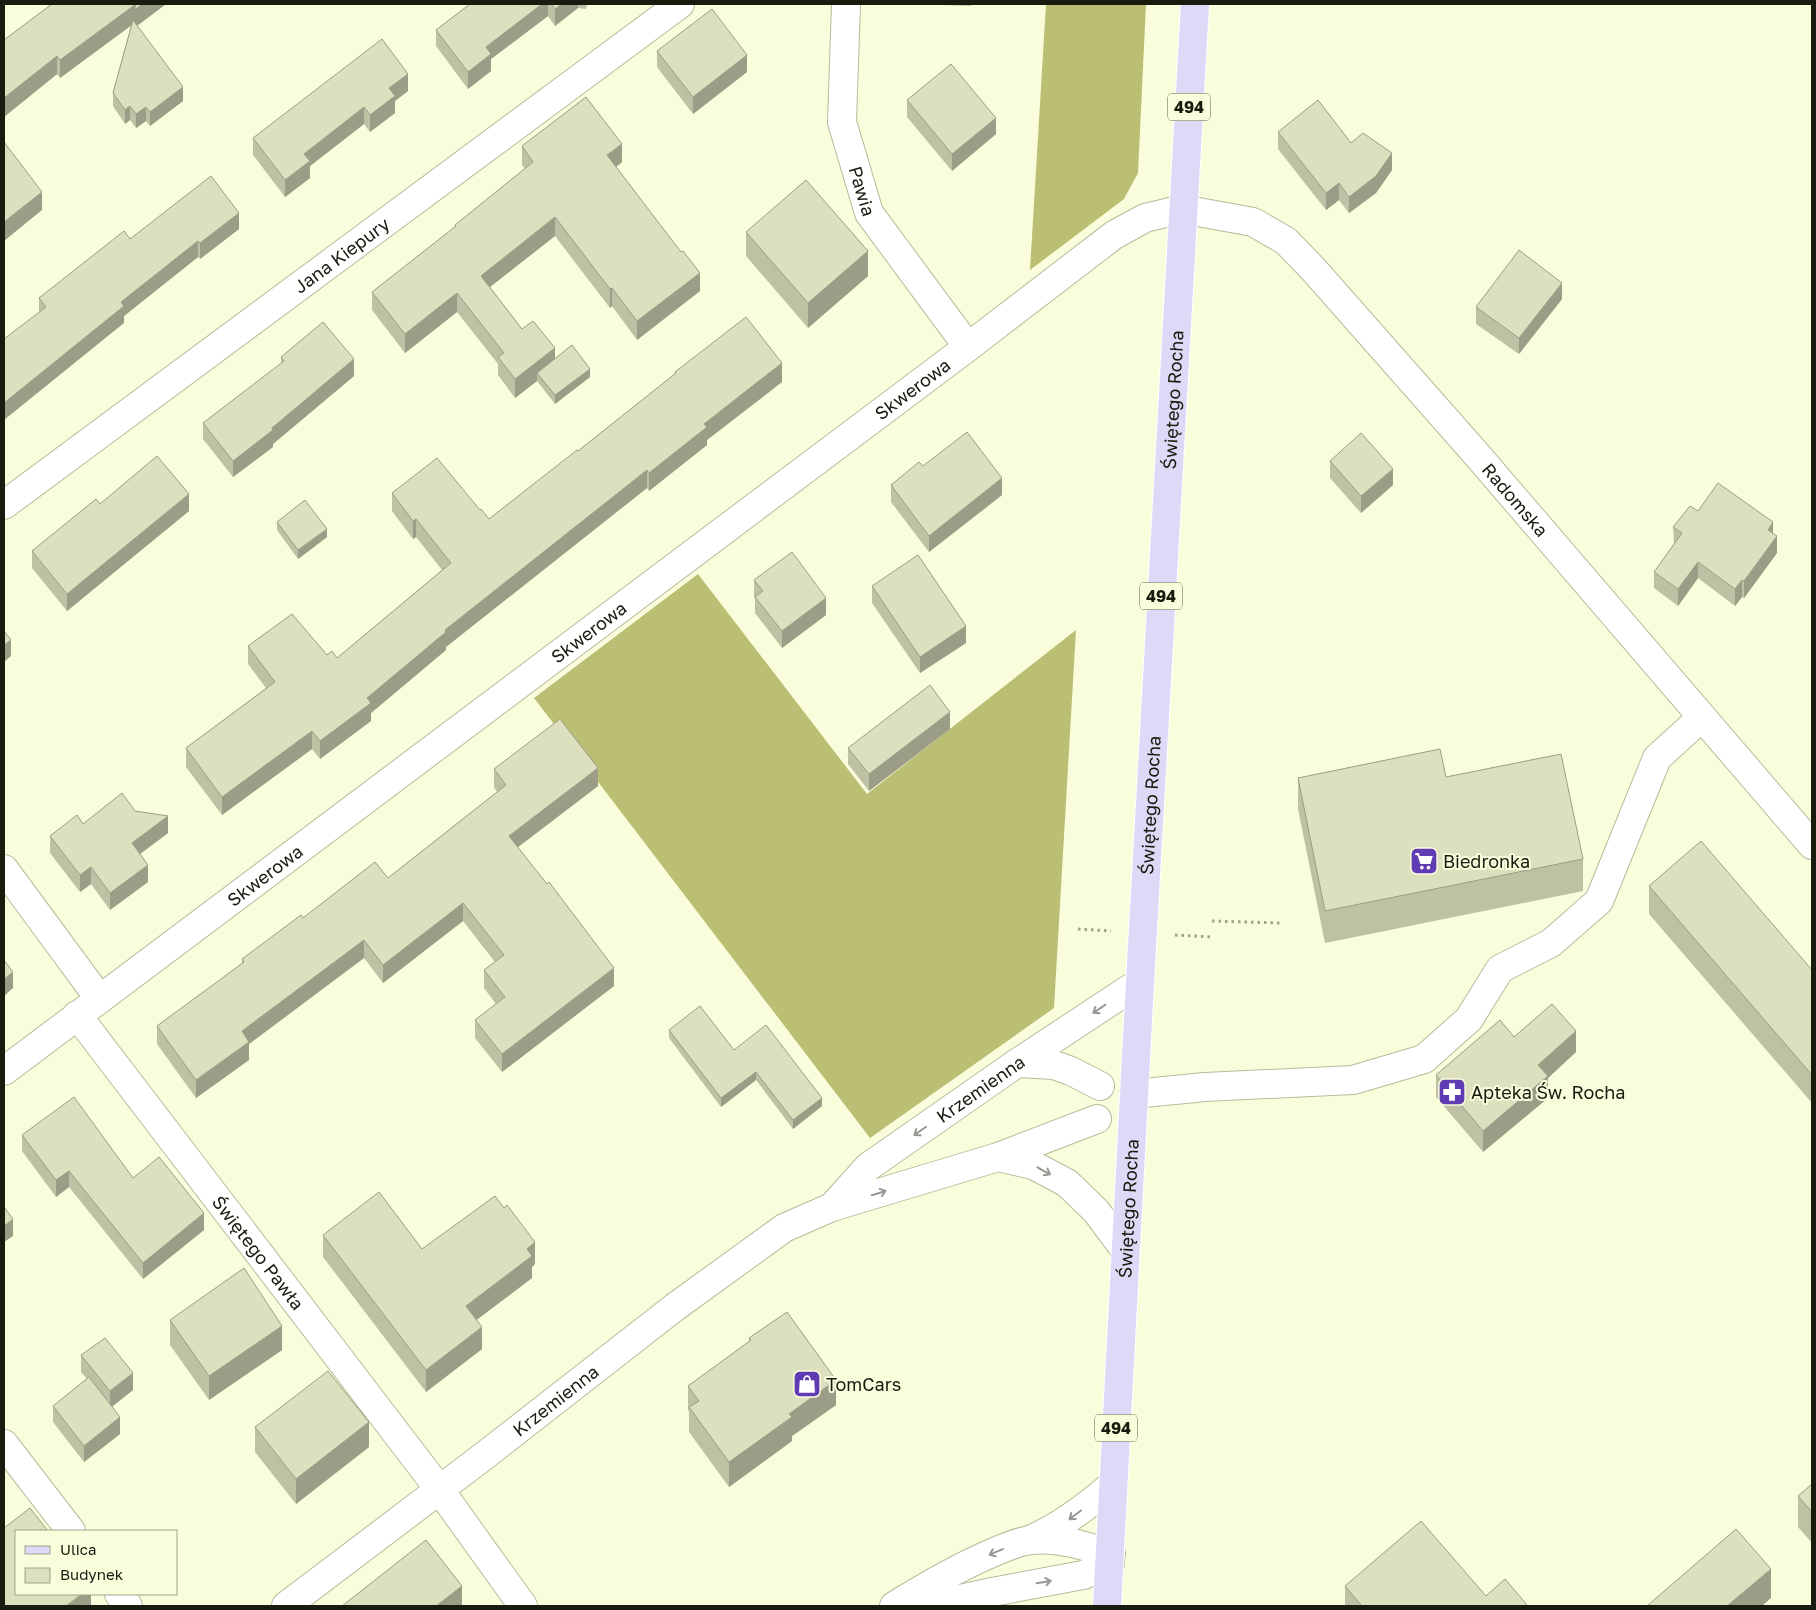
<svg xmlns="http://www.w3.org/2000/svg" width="1816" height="1610" viewBox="0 0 1816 1610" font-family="'Golos Text',sans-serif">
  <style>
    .forest { fill: #babf73 }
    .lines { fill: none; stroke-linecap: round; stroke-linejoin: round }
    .minor-casing { stroke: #b8bb9b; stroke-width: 30 }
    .major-casing { stroke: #fff; stroke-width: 30 }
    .path { stroke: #a0a38a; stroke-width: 3; stroke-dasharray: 2.5 4; stroke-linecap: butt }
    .minor { stroke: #fff; stroke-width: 28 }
    .major { stroke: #ddd9f7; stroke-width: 28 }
    .wall { fill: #bec1a4 }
    .shaded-wall { fill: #9b9d86 }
    .building { fill: #dde0bf; stroke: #9b9d86 }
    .oneway { stroke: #989893 }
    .labels { text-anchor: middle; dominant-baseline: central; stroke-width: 4; stroke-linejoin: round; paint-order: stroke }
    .shield { fill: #fafddc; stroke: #5d5f4c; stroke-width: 1 }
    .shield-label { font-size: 16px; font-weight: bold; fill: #1a1b0f }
    .street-label { font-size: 18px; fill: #1a1b0f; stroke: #fafddc }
    .poi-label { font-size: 18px; fill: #1a1b0f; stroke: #fafddc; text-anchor: start }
  </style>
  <rect width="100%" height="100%" fill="#fafddc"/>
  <g class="forest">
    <polygon points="1046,4 1146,4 1138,173 1124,199 1030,270"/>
    <polygon points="698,574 867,794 1076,630 1054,1008 870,1138 534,698"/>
  </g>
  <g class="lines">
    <defs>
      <g id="minor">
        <path id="s1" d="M846 4 842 122 869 213 968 347"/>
        <path id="s2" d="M4 505 680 4"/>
        <polyline points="4,869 99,998"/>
        <path id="s3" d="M77 1015 439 1489 523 1606"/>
        <polyline points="1017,1063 1054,1065 1071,1071 1100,1086"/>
        <path id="s4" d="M4 1071 968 347 1114 235 1145 218 1182 209 1253 222 1286 241 1314 270 1478 456 1812 845"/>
        <polyline points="1134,1094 1205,1087 1353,1080 1424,1059 1469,1019 1500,969 1551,943 1599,901 1657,758 1702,717"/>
        <polyline points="998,1157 1033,1165 1067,1183 1096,1211 1125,1250"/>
        <path id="s5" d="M832 1207 868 1167 1017 1063 1140 982"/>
        <polyline points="4,1444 71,1531"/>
        <path d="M1032 1539C1063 1525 1088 1506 1113 1484"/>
        <polyline points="119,1594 128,1606"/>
        <path id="s6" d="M286 1606 484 1456 675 1307 784 1228 832 1207 998 1157 1097 1119"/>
        <path d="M894 1606C926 1586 957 1568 992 1553 1004 1548 1018 1541 1032 1540 1059 1537 1085 1546 1111 1554"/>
        <polyline points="928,1606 992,1592 1083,1575 1110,1564"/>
      </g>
      <g id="major">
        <path id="s7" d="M1107 1606 1140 982 1195 4"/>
      </g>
    </defs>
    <use href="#minor" class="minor-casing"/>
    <use href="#major" class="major-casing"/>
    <g class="path">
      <polyline points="1212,921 1281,923"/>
      <polyline points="1078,929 1111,931"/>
      <polyline points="1175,935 1211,937"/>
    </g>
    <use href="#minor" class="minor"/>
    <use href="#major" class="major"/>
  </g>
  <g class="wall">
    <polygon points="52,4 166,4 137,26 183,101 150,126 146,121 136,128 130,120 125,124 113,106 113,93 131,26 60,78 57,74 4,117 4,40"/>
    <polygon points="470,4 587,4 586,9 578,8 555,26 548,16 491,59 491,71 468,89 436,46 436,30"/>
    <polygon points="916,4 971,4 971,6"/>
    <polygon points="657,51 747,72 693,114 657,67"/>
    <polygon points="408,91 395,101 395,113 370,132 364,124 310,166 310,178 285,197 253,155 253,138"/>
    <polygon points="907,100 996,134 952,171 907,117"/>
    <polygon points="1278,132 1351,143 1392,170 1376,193 1349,213 1339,200 1326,210 1278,149"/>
    <polygon points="522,146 622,162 616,167 700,291 637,340 612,306 610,308 555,236 490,287 522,329 555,359 590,377 555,404 537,381 515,398 498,375 498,364 457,312 405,353 372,310 372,292 455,227 455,225 525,169 522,165"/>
    <polygon points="239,229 200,259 198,257 124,316 124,323 39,312 39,298 130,239"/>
    <polygon points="746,232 868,276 808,328 746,256"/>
    <polygon points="1562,299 1519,354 1476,324 1476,307"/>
    <polygon points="281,357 354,376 273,444 273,447 233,477 203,439 203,423 281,364"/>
    <polygon points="675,372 782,382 707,440 707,445 649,491 647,488 446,647 446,650 371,713 371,721 320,759 312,749 222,815 186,767 186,748 266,688 248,664 248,646 327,655 337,658 442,570 416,537 413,539 392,511 392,493 480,510 489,519 578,451 675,374"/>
    <polygon points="1330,461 1393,485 1361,513 1330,478"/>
    <polygon points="891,485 1002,495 929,552 891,502"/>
    <polygon points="100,504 189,511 67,611 32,568 32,551"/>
    <polygon points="1698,511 1773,534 1777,553 1744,598 1742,597 1735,606 1698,578 1678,606 1654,588 1654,572 1674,544 1673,527"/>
    <polygon points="277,522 327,537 298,559 277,530"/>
    <polygon points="754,580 826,615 782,648 755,613 755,599 754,597"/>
    <polygon points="872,586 966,643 920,673 872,603"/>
    <polygon points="950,729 869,791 848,764 848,748"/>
    <polygon points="494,769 598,786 518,847 614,986 502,1072 475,1038 475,1020 496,1004 484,988 484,970 495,962 463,921 383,983 364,958 249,1044 249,1060 196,1098 157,1044 157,1026 242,964 242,959 303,918 388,878 497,792 494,787"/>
    <polygon points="1446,777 1583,859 1583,891 1325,943 1298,809 1298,778"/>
    <polygon points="135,811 168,833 140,854 148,882 110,910 91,884 80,892 50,853 50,836 83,824"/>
    <polygon points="1649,886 1812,970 1812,1103 1649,914"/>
    <polygon points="669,1030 734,1050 822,1106 793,1129 756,1080 721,1107 669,1038"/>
    <polygon points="1576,1052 1548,1078 1548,1098 1483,1152 1436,1097 1436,1075"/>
    <polygon points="22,1135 133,1178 204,1230 143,1279 69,1187 56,1197 22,1151"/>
    <polygon points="323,1235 422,1249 535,1264 532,1267 532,1278 476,1320 482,1349 426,1392 323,1257"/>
    <polygon points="170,1320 282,1350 209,1400 170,1345"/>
    <polygon points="749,1338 836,1405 792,1436 792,1441 729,1487 689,1432 689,1412 688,1410 688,1386 749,1342"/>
    <polygon points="81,1355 133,1390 112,1407 120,1434 84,1462 53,1422 53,1406 87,1379 81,1372"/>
    <polygon points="255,1427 369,1447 296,1504 255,1452"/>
    <polygon points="1812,1484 1812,1543 1798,1527 1798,1496"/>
    <polygon points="1345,1586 1486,1596 1527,1606 1345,1606"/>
  </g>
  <g class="shaded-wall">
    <polygon points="136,4 166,4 134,28 134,23 60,78 60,60"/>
    <polygon points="542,4 548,4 548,16 491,59 491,71 468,89 468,72 486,47"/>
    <polygon points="562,4 578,4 578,8 555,26 555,9"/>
    <polygon points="747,55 747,72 693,114 693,97"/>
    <polygon points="57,56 57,74 4,117 4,98"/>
    <polygon points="408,74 408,91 395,101 395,113 370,132 370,115 389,88"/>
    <polygon points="183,87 183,101 150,126 150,112"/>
    <polygon points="130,106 130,120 125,124 125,110"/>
    <polygon points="146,107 146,121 136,128 136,114"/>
    <polygon points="364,107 364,124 310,166 310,178 285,197 285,180 304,154"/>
    <polygon points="996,118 996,134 952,171 952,154"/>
    <polygon points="622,144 622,162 607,174 607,155"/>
    <polygon points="1392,153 1392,170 1376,193 1349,213 1349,197"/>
    <polygon points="1339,183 1339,200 1326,210 1326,193"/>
    <polygon points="42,192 42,210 4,241 4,222"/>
    <polygon points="239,213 239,229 200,259 200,243"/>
    <polygon points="555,217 555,236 481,294 481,276"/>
    <polygon points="198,241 198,257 124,316 124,323 4,420 4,403 121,302"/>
    <polygon points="868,251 868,276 808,328 808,303"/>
    <polygon points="700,273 700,291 637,340 637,321"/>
    <polygon points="1562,283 1562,299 1519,354 1519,338"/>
    <polygon points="612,288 612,306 610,308 610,289"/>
    <polygon points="457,293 457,312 405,353 405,334"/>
    <polygon points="555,348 555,367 537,373 537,381 515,398 515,379"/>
    <polygon points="354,359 354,376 273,444 273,447 233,477 233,461"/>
    <polygon points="782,363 782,382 707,440 707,445 649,491 649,473 704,424"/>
    <polygon points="590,369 590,377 555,404 555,395"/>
    <polygon points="1393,469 1393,485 1361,513 1361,496"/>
    <polygon points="647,470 647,488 446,647 446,650 371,713 371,721 320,759 320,741 367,698 445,630"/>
    <polygon points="1002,478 1002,495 929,552 929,536"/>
    <polygon points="189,494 189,511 67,611 67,594"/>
    <polygon points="416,519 416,537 413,539 413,521"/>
    <polygon points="1773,522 1773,539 1768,530"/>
    <polygon points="327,529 327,537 298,559 298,550"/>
    <polygon points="1777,536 1777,553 1744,598 1744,581"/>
    <polygon points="1698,562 1698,578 1678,606 1678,589"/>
    <polygon points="1742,580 1742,597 1735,606 1735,589"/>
    <polygon points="826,598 826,615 782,648 782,631"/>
    <polygon points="966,626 966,643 920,673 920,657"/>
    <polygon points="11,640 11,656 4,662 4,645"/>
    <polygon points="950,712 950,729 869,791 869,774"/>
    <polygon points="312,731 312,749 222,815 222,797"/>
    <polygon points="598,768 598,786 509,854 509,836"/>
    <polygon points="168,816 168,833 132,860 132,843"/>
    <polygon points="148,865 148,882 110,910 110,893"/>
    <polygon points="91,867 91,884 80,892 80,875"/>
    <polygon points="463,903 463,921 383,983 383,965"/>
    <polygon points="364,940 364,958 249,1044 249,1060 196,1098 196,1080 242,1031"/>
    <polygon points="614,968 614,986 502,1072 502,1054"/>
    <polygon points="13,972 13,988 4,996 4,979"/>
    <polygon points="1576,1031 1576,1052 1548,1078 1548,1098 1483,1152 1483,1131 1538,1065"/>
    <polygon points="756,1072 756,1080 721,1107 721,1098"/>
    <polygon points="822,1098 822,1106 793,1129 793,1120"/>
    <polygon points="69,1171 69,1187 56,1197 56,1180"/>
    <polygon points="204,1213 204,1230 143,1279 143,1263"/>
    <polygon points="13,1219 13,1236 4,1242 4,1226"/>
    <polygon points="535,1242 535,1264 532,1267 532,1278 466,1328 466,1306 527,1249"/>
    <polygon points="282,1326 282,1350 209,1400 209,1376"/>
    <polygon points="482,1327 482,1349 426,1392 426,1370"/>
    <polygon points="133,1373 133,1390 110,1408 110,1391"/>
    <polygon points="836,1380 836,1405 792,1436 792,1441 729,1487 729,1462 789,1414"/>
    <polygon points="120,1417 120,1434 84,1462 84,1446"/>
    <polygon points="369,1422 369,1447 296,1504 296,1479"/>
    <polygon points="1771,1569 1771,1598 1762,1606 1727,1606"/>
    <polygon points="462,1586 462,1606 436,1606"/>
    <polygon points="82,1594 91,1594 91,1606 66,1606"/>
  </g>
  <g class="building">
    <polygon points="52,4 143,4 134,10 136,4 60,60 57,56 4,98 4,40"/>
    <polygon points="470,4 542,4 486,47 491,54 468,72 436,30"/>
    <polygon points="551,4 562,4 555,9"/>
    <polygon points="712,9 747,55 693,97 657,51"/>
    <polygon points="133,20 183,87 150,112 146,107 136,114 130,106 125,110 113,93"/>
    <polygon points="382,39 408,74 389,88 395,96 370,115 364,107 304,154 310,161 285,180 253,138"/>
    <polygon points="951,64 996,118 952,154 907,100"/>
    <polygon points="586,97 622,144 607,155 681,252 683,251 700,273 637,321 612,288 610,289 555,217 481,276 522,329 533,321 555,348 515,379 498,357 504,353 457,293 405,334 372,292 456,226 455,225 533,162 522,146"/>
    <polygon points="1318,100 1351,143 1363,133 1392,153 1376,176 1349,197 1339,183 1326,193 1278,132"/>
    <polygon points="4,142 42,192 4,222"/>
    <polygon points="211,176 239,213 200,243 198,241 121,302 124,306 4,403 4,339 46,307 39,298 124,231 130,239"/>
    <polygon points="806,180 868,251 808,303 746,232"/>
    <polygon points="1519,250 1562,283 1519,338 1476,307"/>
    <polygon points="746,317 782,363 704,424 707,427 649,473 647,470 445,630 446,632 367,698 371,703 320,741 312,731 222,797 186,748 275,682 248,646 292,614 327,655 332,651 337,658 451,563 416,519 413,521 392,493 437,458 480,510 481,509 489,519 577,450 578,451 676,373 675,372"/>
    <polygon points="323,322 354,359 272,428 273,430 233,461 203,423 284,361 281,357"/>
    <polygon points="572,345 590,369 555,395 537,373"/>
    <polygon points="967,432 1002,478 929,536 891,485 919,462 923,466"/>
    <polygon points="1361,433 1393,469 1361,496 1330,461"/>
    <polygon points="157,456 189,494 67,594 32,551 96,499 100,504"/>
    <polygon points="1718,483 1773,522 1768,530 1777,536 1744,581 1742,580 1735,589 1698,562 1678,589 1654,572 1682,533 1673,527 1690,506 1698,511"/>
    <polygon points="305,500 327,529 298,550 277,522"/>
    <polygon points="792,552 826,598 782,631 755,597 763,591 754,580"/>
    <polygon points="918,555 966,626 920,657 872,586"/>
    <polygon points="4,631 11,640 4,645"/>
    <polygon points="930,685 950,712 869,774 848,748"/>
    <polygon points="560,719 598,768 509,836 547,884 549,882 614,968 502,1054 475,1020 505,997 484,970 504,955 463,903 383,965 364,940 242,1031 249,1042 196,1080 157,1026 244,962 242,959 301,915 303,918 375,862 388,878 506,785 494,769"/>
    <polygon points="1440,749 1446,777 1561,754 1583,859 1325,911 1298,778"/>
    <polygon points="122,793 135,811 168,816 132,843 148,865 110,893 91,867 80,875 50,836 77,815 83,824"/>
    <polygon points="1701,841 1812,970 1812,1075 1649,886"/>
    <polygon points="4,960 13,972 4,979"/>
    <polygon points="1552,1004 1576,1031 1538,1065 1548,1076 1483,1131 1436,1075 1500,1020 1514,1037"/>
    <polygon points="700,1006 734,1050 766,1025 822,1098 793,1120 756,1072 721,1098 669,1030"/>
    <polygon points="74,1097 133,1178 159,1157 204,1213 143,1263 69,1171 56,1180 22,1135"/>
    <polygon points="379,1192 422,1249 495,1196 504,1208 507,1205 535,1242 527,1249 532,1256 466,1306 482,1327 426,1370 323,1235"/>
    <polygon points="4,1207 13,1219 4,1226"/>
    <polygon points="244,1268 282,1326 209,1376 170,1320"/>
    <polygon points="787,1312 836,1380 789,1414 792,1417 729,1462 689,1407 699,1401 688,1386 751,1340 749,1338"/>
    <polygon points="105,1338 133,1373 110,1391 81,1355"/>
    <polygon points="328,1371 369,1422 296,1479 255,1427"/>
    <polygon points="89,1377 120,1417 84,1446 53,1406"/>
    <polygon points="1812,1484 1812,1512 1798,1496"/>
    <polygon points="30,1508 48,1531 16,1531 16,1594 82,1594 66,1606 4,1606 4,1528"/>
    <polygon points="1421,1521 1486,1596 1505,1579 1527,1605 1526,1606 1362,1606 1345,1586"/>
    <polygon points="1736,1529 1771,1569 1727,1606 1647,1606"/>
    <polygon points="426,1540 462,1586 436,1606 342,1606"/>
  </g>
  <defs><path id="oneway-shaft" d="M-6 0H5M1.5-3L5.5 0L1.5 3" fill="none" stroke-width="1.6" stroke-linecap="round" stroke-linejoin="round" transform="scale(1.25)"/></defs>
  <g class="oneway">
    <use href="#oneway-shaft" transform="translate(1099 1009) rotate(146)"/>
    <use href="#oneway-shaft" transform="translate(920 1131) rotate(145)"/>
    <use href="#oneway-shaft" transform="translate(1044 1171) rotate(29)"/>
    <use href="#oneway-shaft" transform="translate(879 1193) rotate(-17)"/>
    <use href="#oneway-shaft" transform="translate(1075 1515) rotate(143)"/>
    <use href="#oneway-shaft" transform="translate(996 1552) rotate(157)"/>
    <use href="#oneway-shaft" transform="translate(1044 1582) rotate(-10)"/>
  </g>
  <defs>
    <symbol id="supermarket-square" viewBox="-11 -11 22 22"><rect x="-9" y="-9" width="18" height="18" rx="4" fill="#5f3bb4" stroke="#fafddc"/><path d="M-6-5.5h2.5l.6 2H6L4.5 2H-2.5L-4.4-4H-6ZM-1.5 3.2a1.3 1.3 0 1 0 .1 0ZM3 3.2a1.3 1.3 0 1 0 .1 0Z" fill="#fff"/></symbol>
    <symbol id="pharmacy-square" viewBox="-11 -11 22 22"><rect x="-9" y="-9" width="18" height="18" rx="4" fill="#5f3bb4" stroke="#fafddc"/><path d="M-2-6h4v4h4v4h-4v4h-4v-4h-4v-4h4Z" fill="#fff"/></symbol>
    <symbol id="shop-square" viewBox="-11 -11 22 22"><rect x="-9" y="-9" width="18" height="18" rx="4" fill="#5f3bb4" stroke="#fafddc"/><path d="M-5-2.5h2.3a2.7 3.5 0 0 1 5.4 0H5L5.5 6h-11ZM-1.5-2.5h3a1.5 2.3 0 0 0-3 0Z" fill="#fff"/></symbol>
  </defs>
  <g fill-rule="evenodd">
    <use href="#supermarket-square" x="1408" y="845" width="32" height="32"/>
    <use href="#pharmacy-square" x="1436" y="1076" width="32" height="32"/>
    <use href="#shop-square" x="791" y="1368" width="32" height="32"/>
  </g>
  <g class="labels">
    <g class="shield">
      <rect x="1168" y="93.5" width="42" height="27" rx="4"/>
      <rect x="1140" y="582.5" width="42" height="27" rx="4"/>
      <rect x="1095" y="1414.5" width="42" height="27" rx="4"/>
    </g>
    <g class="shield-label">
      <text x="1189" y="107">494</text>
      <text x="1161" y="596">494</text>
      <text x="1116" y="1428">494</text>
    </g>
    <g class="street-label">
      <text stroke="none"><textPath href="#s1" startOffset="190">Pawia</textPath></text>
      <text stroke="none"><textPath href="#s2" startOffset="420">Jana Kiepury</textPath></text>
      <text stroke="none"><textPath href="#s4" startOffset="1136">Skwerowa</textPath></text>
      <text stroke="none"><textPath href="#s7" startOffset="1208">Świętego Rocha</textPath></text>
      <text stroke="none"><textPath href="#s4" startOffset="1919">Radomska</textPath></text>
      <text stroke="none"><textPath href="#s4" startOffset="731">Skwerowa</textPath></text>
      <text stroke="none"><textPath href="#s7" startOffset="802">Świętego Rocha</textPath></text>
      <text stroke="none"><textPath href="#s4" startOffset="326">Skwerowa</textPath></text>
      <text stroke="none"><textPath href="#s5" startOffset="191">Krzemienna</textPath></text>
      <text stroke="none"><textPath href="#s7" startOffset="398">Świętego Rocha</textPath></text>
      <text stroke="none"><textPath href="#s3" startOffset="299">Świętego Pawła</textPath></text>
      <text stroke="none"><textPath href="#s6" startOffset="339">Krzemienna</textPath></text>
    </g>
    <g class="poi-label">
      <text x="1443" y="861">Biedronka</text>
      <text x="1471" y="1092">Apteka Św. Rocha</text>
      <text x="826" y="1384">TomCars</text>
    </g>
  </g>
  <rect width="1816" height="1610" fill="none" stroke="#1a1b0f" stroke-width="10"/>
  <rect x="15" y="1530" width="162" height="65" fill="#fafddc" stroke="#a0a38a"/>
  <rect x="25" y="1546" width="25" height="8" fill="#ddd9f7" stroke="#a0a38a"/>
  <text x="60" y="1555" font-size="15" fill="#1a1b0f">Ulica</text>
  <rect x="25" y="1568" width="25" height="15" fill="#dde0bf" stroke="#a0a38a"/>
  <text x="60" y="1580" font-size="15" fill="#1a1b0f">Budynek</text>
</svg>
